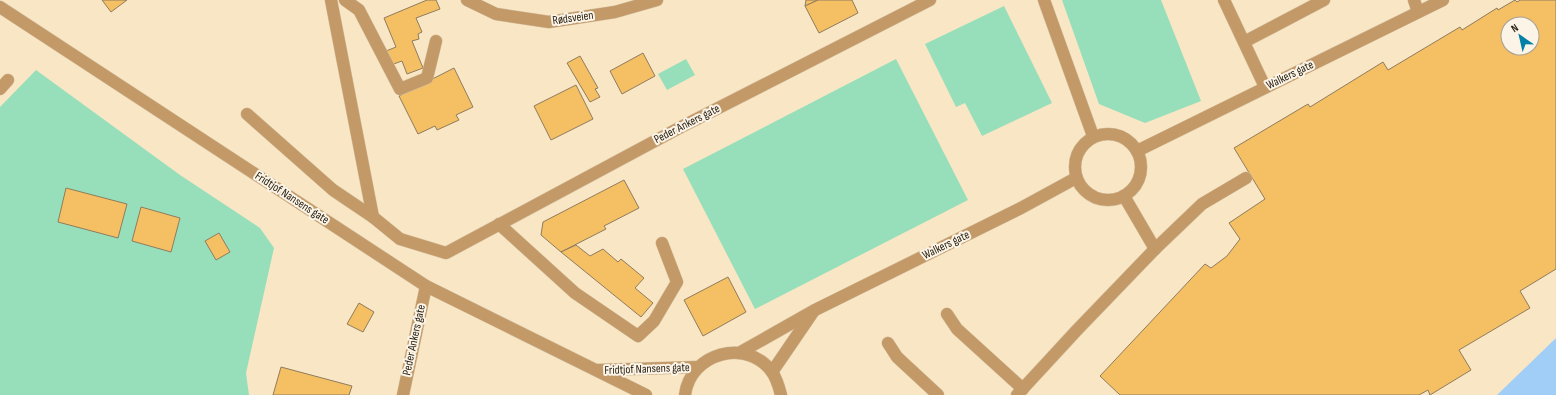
<svg xmlns="http://www.w3.org/2000/svg" width="1556" height="395" viewBox="0 0 1556 395" font-family="'Sofia Sans Condensed',sans-serif">
  <style>
    .green { fill: #97dfbb }
    .water { fill: #a0cef7 }
    .building { fill: #f5bf64; stroke: #8f7c5e; fill-rule: evenodd }
    .lines { fill: none; stroke-linecap: round; stroke-linejoin: round }
    .minor-casing { stroke: #d4c3a4; stroke-width: 13 }
    .minor { stroke: #c49968; stroke-width: 12 }
    .labels { text-anchor: middle; dominant-baseline: central; stroke-width: 4; stroke-linejoin: round; paint-order: stroke }
    .street-label { font-size: 12px; fill: #292215; stroke: #fcf5e7 }
  </style>
  <rect width="100%" height="100%" fill="#f9e6c4"/>
  <g class="green">
    <polygon points="1062,0 1161,0 1201,101 1145,123 1099,104"/>
    <polygon points="1004,6 1052,103 982,136 965,103 956,107 925,44"/>
    <polygon points="686,59 695,75 667,90 658,74"/>
    <polygon points="896,59 968,200 755,309 683,169"/>
    <polygon points="36,70 180,175 260,228 274,248 246,373 249,395 0,395 0,107"/>
  </g>
  <polygon class="water" points="1556,338 1556,395 1497,395"/>
  <g class="building">
    <polygon points="102,0 127,0 111,12"/>
    <polygon points="427,0 436,0 440,9 416,18 422,32 418,34 419,39 412,41 423,68 407,74 402,61 391,65 386,51 396,47 384,18"/>
    <polygon points="806,0 818,0 805,6"/>
    <polygon points="818,0 852,0 858,13 819,33 805,6"/>
    <path d="M1515 0 1517 2 1520 0H1556V269L1520 291 1530 308 1459 350 1471 370 1430 395 1428 390 1419 395H1120L1100 376 1205 264 1211 268 1227 256 1240 239 1229 223 1265 199 1234 148 1308 104 1310 107 1383 62 1388 70 1460 27 1462 30 1497 8 1498 10ZM1508 24H1532V48H1508Z"/>
    <polygon points="643,53 655,76 622,94 610,71"/>
    <polygon points="580,56 598,88 595,89 600,97 590,102 567,63"/>
    <polygon points="454,68 473,107 456,115 459,120 437,130 435,126 418,134 399,96"/>
    <polygon points="576,85 593,119 551,140 534,106"/>
    <polygon points="624,180 639,208 604,226 606,229 561,252 541,235 543,222"/>
    <polygon points="66,188 127,204 118,238 58,222"/>
    <polygon points="141,207 180,218 171,252 132,241"/>
    <polygon points="219,233 230,252 216,260 205,241"/>
    <polygon points="576,245 590,256 603,249 618,262 621,259 644,278 635,288 653,303 641,317 561,252"/>
    <polygon points="728,277 746,312 703,336 684,300"/>
    <polygon points="359,303 374,312 363,332 347,324"/>
    <polygon points="281,367 352,386 349,395 273,395"/>
  </g>
  <g class="lines">
    <defs>
      <g id="minor">
        <polyline points="331,0 373,217 400,239 446,253 681,127 930,0"/>
        <polyline points="345,0 359,10 400,89 427,78 436,41"/>
        <polyline points="467,0 496,14 549,22 615,12 657,0"/>
        <polyline points="1044,0 1093,136"/>
        <polyline points="1224,0 1265,87"/>
        <polyline points="1414,0 1418,12"/>
        <polyline points="0,7 426,286 646,395"/>
        <polyline points="1244,42 1324,0"/>
        <polyline points="0,89 8,80"/>
        <polyline points="247,114 333,190 373,217"/>
        <circle cx="1108" cy="167" r="33"/>
        <polyline points="1137,151 1443,0"/>
        <polyline points="1124,196 1155,249"/>
        <polyline points="499,224 575,293 638,336 654,321 677,282 662,243"/>
        <polyline points="947,314 957,329 1023,389"/>
        <polyline points="888,343 897,357 938,395"/>
        <polyline points="739,353 815,310 1021,208 1076,178"/>
        <polyline points="598,370 698,367"/>
        <polyline points="772,372 813,312"/>
        <polyline points="403,395 426,286"/>
        <path d="M685 395C690 353 747 337 772 372 777 379 779 387 781 395"/>
        <polyline points="1017,395 1077,330 1155,249 1202,204 1246,178"/>
      </g>
    </defs>
    <use href="#minor" class="minor-casing"/>
    <use href="#minor" class="minor"/>
  </g>
  <g class="labels">
    <g class="street-label">
      <text transform="translate(573 18) rotate(-8)">Rødsveien</text>
      <text transform="translate(1290 75) rotate(-26)">Walkers gate</text>
      <text transform="translate(687 124) rotate(-27)">Peder Ankers gate</text>
      <text transform="translate(292 198) rotate(33)">Fridtjof Nansens gate</text>
      <text transform="translate(946 245) rotate(-26)">Walkers gate</text>
      <text transform="translate(414 340) rotate(-78)">Peder Ankers gate</text>
      <text transform="translate(647 369) rotate(-2)">Fridtjof Nansens gate</text>
    </g>
  </g>
  <g transform="translate(1520 36) rotate(326)"><circle r="19" fill="#fcf5e7" stroke="#a8a193"/>
  <path d="M0-3L7 15L0 10L-7 15Z" fill="#0381a6"/>
  <text y="-6" font-size="11" font-weight="bold" text-anchor="middle" fill="#292215">N</text>
  </g>
</svg>
